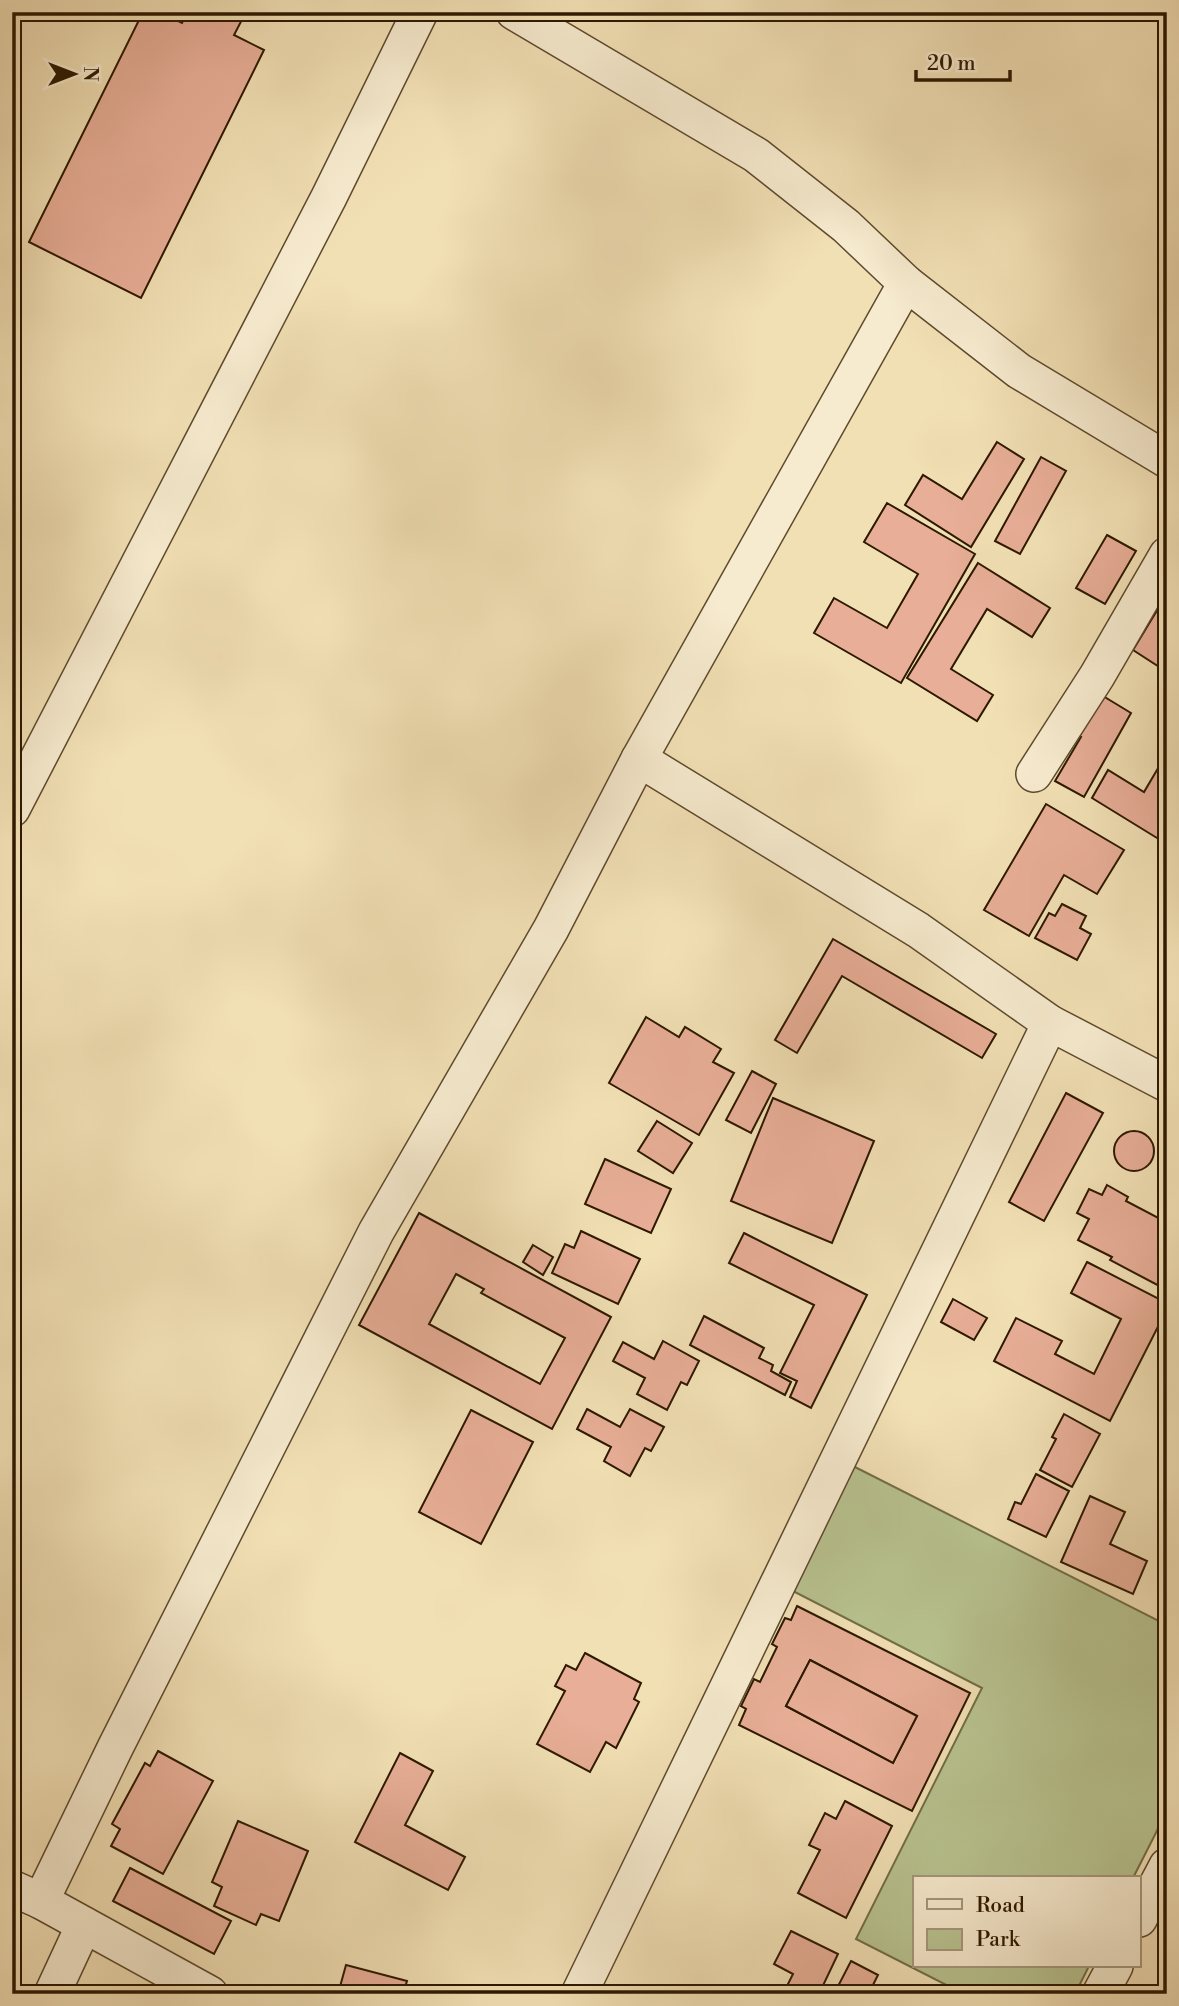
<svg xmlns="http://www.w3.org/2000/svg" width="1179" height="2006" viewBox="0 0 1179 2006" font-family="'Libre Bodoni',serif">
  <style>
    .green { fill: #b8c390; stroke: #726e48; stroke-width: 2 }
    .building { fill: #e8ae97; stroke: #2d1800; stroke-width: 2; fill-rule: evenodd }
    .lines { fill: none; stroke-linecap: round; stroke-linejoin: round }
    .street-casing { stroke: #5e4a2d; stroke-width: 38 }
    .street { stroke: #f7ebcf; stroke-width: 35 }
  </style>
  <rect width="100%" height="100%" fill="#f2e0b5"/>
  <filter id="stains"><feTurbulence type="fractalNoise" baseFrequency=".00286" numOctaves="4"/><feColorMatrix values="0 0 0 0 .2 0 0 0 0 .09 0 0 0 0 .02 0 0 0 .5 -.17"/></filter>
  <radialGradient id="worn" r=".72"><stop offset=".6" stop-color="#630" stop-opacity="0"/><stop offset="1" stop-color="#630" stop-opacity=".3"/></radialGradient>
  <polygon class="green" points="851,1465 1167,1625 1167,1811 1133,1878 915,1878 915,1966 1089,1966 1075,1994 964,1994 856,1939 982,1688 789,1589"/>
  <g class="building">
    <polygon points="143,12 160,12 182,23 187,12 246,12 234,35 264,50 141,298 29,242"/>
    <polygon points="997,442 1024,459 971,547 905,505 923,475 962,499"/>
    <polygon points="1041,457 1066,471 1020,554 995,541"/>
    <polygon points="887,503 975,554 901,683 814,633 834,598 887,628 918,574 864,542"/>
    <polygon points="1107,535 1136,551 1105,604 1076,588"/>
    <polygon points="978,563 1050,608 1032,637 987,609 951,669 993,695 977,721 907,678"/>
    <polygon points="1167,594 1167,672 1133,650"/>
    <polygon points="1103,696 1131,713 1084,797 1055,781 1081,737 1072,732"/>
    <polygon points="1167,753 1167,822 1157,838 1092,798 1108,770 1144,792"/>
    <polygon points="1046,804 1124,850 1097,894 1064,875 1029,936 984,910"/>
    <polygon points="1062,904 1086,916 1080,928 1091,934 1077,960 1035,938 1049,913 1055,916"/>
    <polygon points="833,939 996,1034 982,1058 842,976 797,1053 775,1040"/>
    <polygon points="646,1017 679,1037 685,1027 721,1049 713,1062 734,1073 699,1135 609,1083"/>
    <polygon points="752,1071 776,1084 751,1133 726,1120"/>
    <polygon points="1066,1093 1103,1113 1044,1221 1009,1202"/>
    <polygon points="773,1098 874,1141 832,1243 731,1201"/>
    <polygon points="657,1121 692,1143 673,1173 638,1151"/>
    <circle cx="1134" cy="1151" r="20"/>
    <polygon points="605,1159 671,1189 651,1233 585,1204"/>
    <polygon points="1107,1185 1128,1197 1126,1201 1162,1220 1165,1215 1167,1216 1167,1290 1110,1260 1112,1257 1078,1240 1089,1219 1077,1213 1089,1189 1102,1195"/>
    <path d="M419 1213 611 1317 552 1429 359 1325ZM456 1274 484 1289 481 1293 565 1338 540 1384 429 1324Z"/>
    <polygon points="581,1231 640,1259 618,1304 552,1273 565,1244 574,1248"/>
    <polygon points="744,1233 867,1295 811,1408 790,1397 797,1381 780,1373 814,1305 729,1263"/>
    <polygon points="533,1245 553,1257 543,1275 523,1262"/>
    <polygon points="1087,1262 1167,1303 1167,1309 1110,1421 994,1361 1016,1318 1062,1341 1055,1354 1094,1374 1121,1319 1071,1293"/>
    <polygon points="953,1299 987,1318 974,1340 941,1322"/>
    <polygon points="704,1316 764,1348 759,1358 773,1365 771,1371 791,1382 785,1395 690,1345"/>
    <polygon points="663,1341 699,1361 687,1385 681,1382 667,1410 637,1394 645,1378 613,1361 623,1342 654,1359"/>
    <polygon points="587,1409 620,1427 630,1409 664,1427 651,1451 645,1448 630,1476 604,1461 611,1447 577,1429"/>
    <polygon points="471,1410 533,1442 481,1544 419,1512"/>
    <polygon points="1064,1414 1100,1434 1072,1487 1040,1470 1056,1439 1052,1437"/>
    <polygon points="1036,1474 1069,1491 1046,1537 1008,1519 1015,1502 1021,1504"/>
    <polygon points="1090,1496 1125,1512 1110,1544 1147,1561 1133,1594 1061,1562"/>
    <path d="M797 1606 970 1693 912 1811 739 1725 746 1709 741 1706 754 1679 760 1682 777 1647 772 1644 785 1618 791 1620ZM810 1660 917 1716 893 1763 786 1706Z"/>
    <polygon points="585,1653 641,1683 634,1699 639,1702 616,1748 606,1742 590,1772 537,1744 565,1691 555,1686 566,1665 576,1670"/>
    <polygon points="810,1660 917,1716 893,1763 786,1706"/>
    <polygon points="158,1751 213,1781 163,1874 111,1846 120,1829 112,1824 145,1763 150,1766"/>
    <polygon points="400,1753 433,1771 405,1825 465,1857 448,1890 355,1842"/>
    <polygon points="845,1801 892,1826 846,1918 798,1893 820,1850 809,1845 825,1813 836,1819"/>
    <polygon points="238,1821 308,1851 279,1921 261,1914 256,1925 214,1906 222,1887 212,1882"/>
    <polygon points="130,1868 231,1921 214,1954 113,1901"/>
    <polygon points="791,1931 838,1954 819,1994 783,1994 793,1974 774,1964"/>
    <polygon points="851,1961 878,1975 871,1989 879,1992 878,1994 834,1994"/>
    <polygon points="346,1965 407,1981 403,1994 338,1994"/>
  </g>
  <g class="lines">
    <defs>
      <g id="street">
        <polyline points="514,12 756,155 846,226 906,283 1019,371 1167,460"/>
        <polyline points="639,759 918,930 1050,1023 1167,1084"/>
        <polyline points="1034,774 1097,676 1167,555"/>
        <polyline points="12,809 329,197 420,12"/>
        <polyline points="12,1888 41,1901 210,1994"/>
        <polyline points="41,1901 115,1748 376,1232 551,929 639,759 906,283"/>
        <polyline points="1139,1919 1167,1866"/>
        <polyline points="52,1994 84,1925"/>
        <polyline points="579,1994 1050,1023"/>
        <polyline points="1100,1994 1115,1966"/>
      </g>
    </defs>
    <use href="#street" class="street-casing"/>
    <use href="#street" class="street"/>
  </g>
  <rect width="1179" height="2006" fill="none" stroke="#f2e0b5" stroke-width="42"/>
  <rect x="14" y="14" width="1151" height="1978" fill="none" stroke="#2d1800" stroke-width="3.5"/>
  <rect x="21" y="21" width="1137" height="1964" fill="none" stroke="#2d1800" stroke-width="2"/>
  <rect x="913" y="1876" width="228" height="91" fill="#f7ebcf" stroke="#a6977c" stroke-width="2"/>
  <rect x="927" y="1899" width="35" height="10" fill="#f7ebcf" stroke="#a6977c" stroke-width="2"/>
  <text x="976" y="1912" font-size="21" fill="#2d1800">Road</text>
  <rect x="927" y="1929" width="35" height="21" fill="#b8c390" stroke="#a6977c" stroke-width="2"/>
  <text x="976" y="1946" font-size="21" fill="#2d1800">Park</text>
  <g transform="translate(74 74) rotate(90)" stroke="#f7ebcf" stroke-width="5" paint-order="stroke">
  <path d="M0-5L12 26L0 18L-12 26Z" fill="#2d1800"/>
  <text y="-10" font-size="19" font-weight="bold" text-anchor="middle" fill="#2d1800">N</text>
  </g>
  <path d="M916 70v10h94v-10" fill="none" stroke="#2d1800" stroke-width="3.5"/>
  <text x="927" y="70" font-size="21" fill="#2d1800" stroke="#f7ebcf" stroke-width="5" paint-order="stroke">20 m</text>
  <rect width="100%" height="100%" filter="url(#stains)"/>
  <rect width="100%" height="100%" fill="url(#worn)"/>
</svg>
